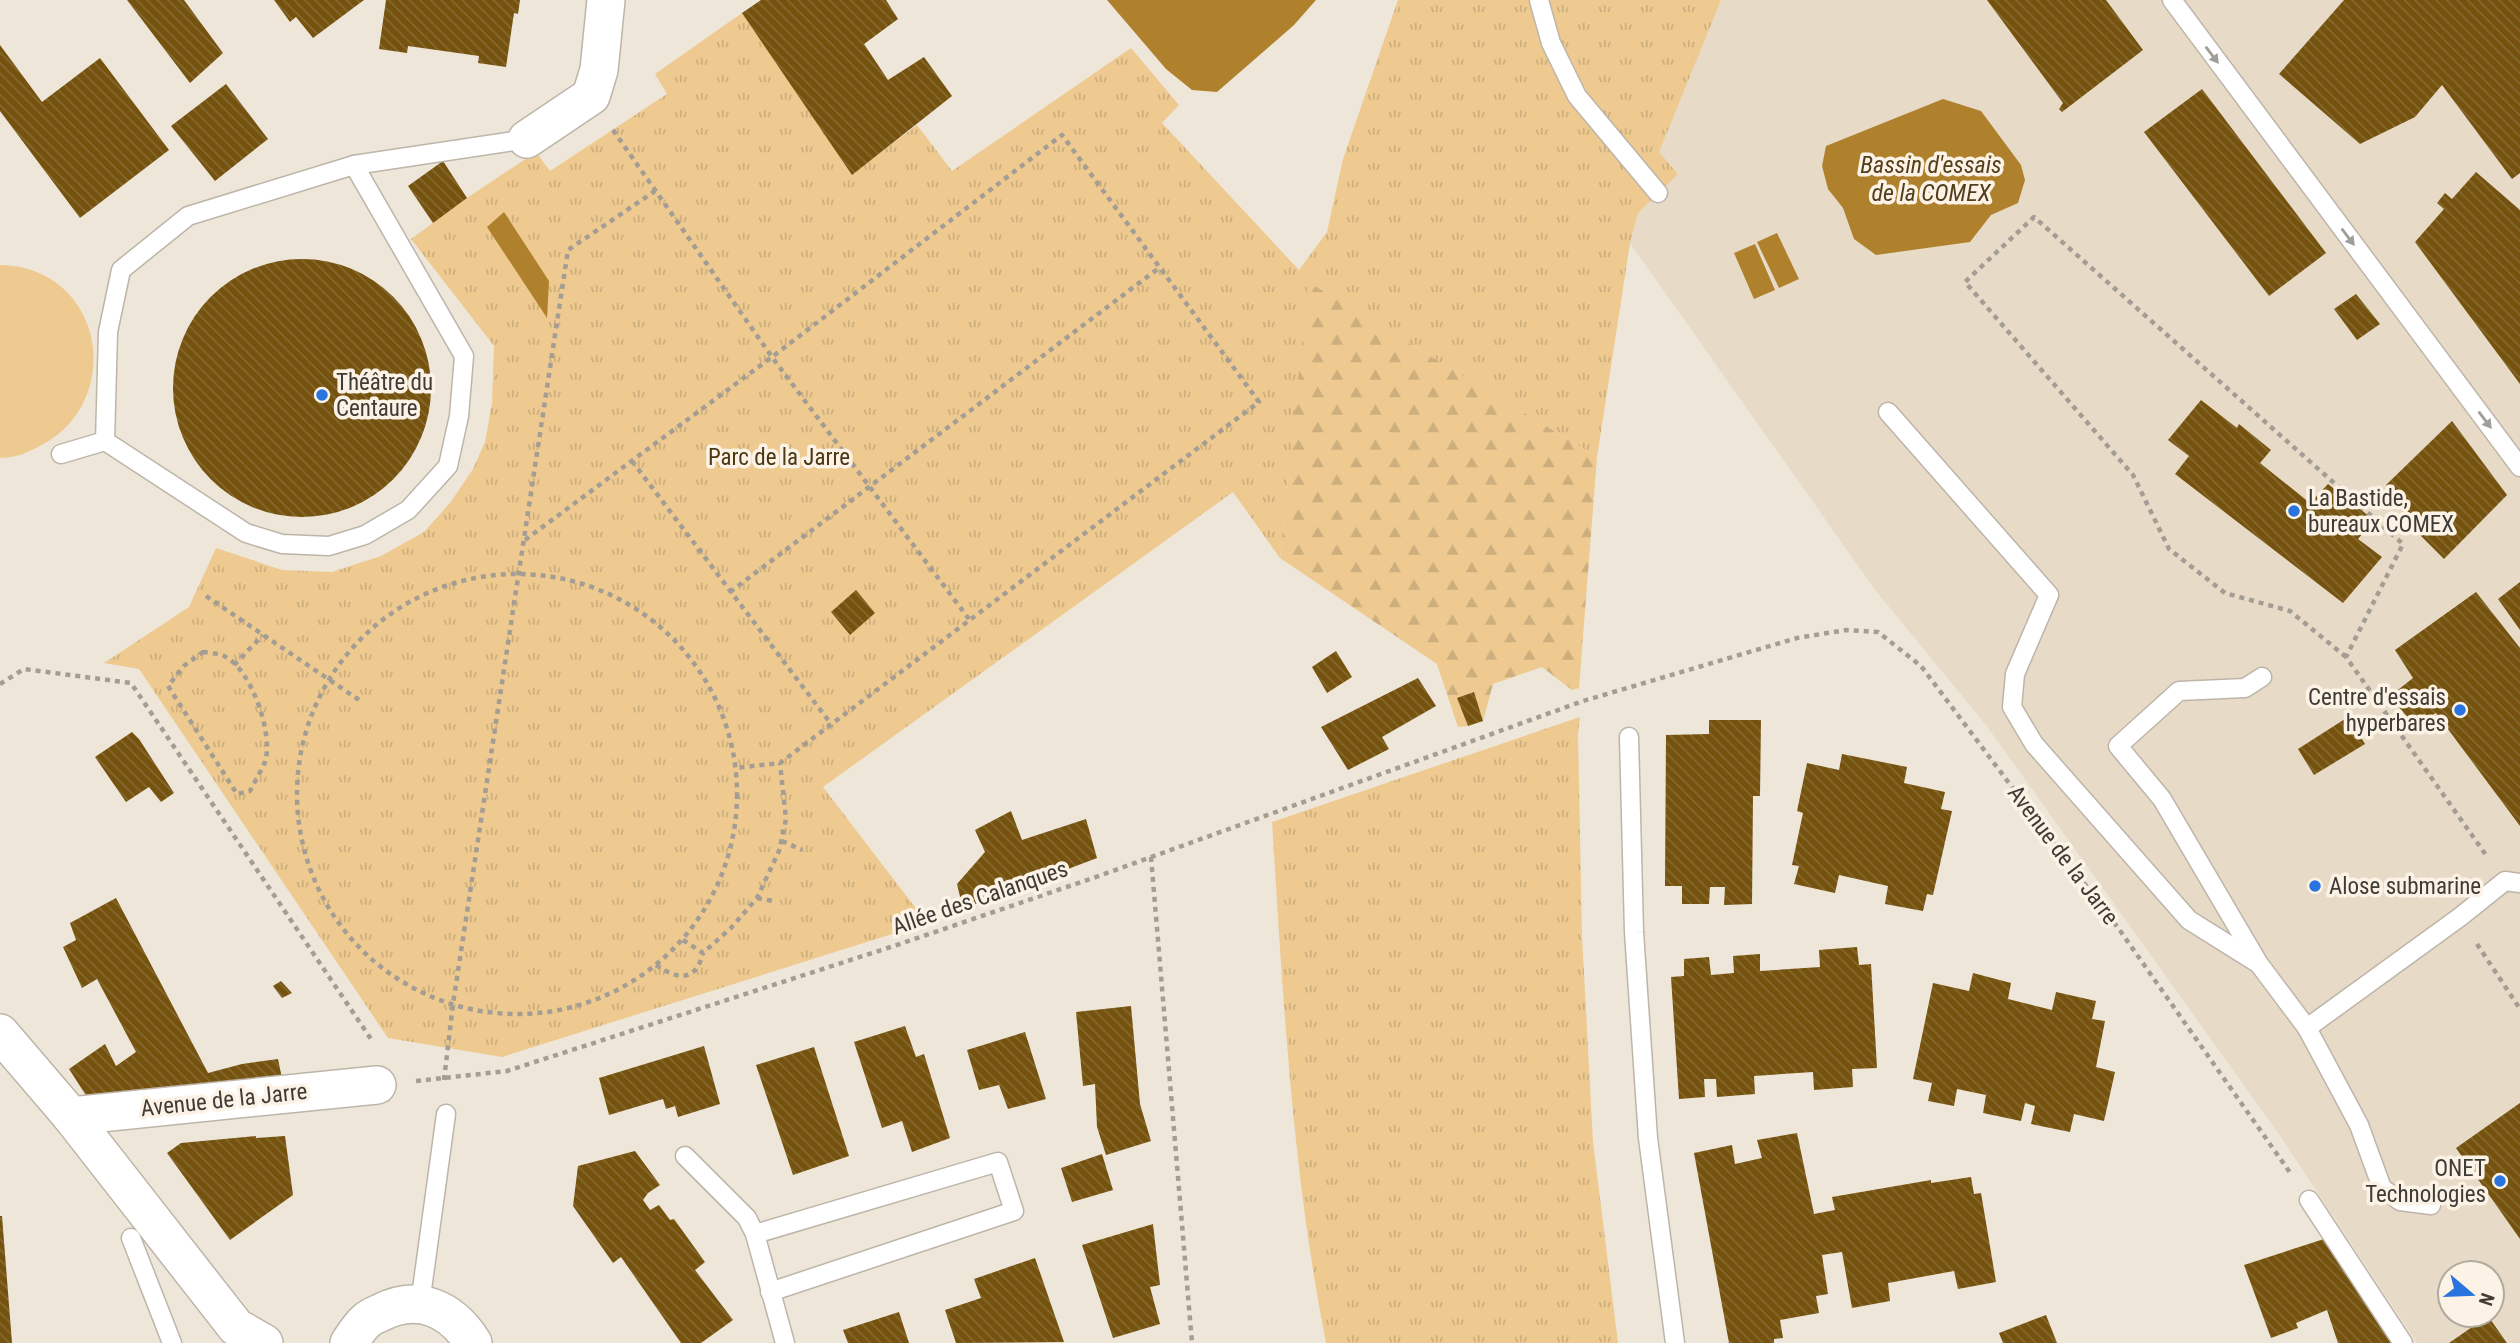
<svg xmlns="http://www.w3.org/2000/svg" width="2520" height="1343" viewBox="0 0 2520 1343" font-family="'Roboto Condensed',sans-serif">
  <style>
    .built { fill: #e7dac7; fill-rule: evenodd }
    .grass { fill: url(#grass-tufts) }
    .forest { fill: url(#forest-firs) }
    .pitch { fill: #eeca90 }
    .water { fill: #af812d }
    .building { fill: url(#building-back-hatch) }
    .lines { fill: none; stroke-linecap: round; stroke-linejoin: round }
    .lane-casing { stroke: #bdb5a9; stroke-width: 21 }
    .street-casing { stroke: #bdb5a9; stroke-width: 40 }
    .path { stroke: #a39d94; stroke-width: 4.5; stroke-dasharray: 5 5; stroke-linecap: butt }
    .lane { stroke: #fff; stroke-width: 18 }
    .street { stroke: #fff; stroke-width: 37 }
    .oneway { fill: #9f9e9b }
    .poi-dot { fill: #2974df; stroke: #fcf3e6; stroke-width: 2.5 }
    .labels { text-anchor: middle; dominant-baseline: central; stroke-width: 7; stroke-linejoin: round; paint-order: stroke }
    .poi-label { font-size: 23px; fill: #3f3c37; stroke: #fcf3e6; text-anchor: start }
    .park-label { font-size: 23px; fill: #4b3714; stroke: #fcf3e6 }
    .street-label { font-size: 23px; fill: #3f3c37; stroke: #fcf3e6 }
    .water-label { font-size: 24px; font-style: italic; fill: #533e1c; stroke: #fcf3e6 }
  </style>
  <defs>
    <pattern id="grass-tufts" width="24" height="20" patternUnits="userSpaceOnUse" patternTransform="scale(1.75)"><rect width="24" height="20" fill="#eeca90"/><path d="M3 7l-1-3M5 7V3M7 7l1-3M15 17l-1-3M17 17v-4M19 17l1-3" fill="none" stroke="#cdae7d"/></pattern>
    <pattern id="forest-firs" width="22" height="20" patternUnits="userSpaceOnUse" patternTransform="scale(1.75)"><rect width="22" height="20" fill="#eeca90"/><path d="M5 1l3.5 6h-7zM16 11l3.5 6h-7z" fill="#cdae7d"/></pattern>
    <pattern id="building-back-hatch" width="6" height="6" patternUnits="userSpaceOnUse" patternTransform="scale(1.75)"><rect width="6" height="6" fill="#75520d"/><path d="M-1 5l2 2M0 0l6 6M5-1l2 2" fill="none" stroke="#856931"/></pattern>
  </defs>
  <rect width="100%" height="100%" fill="#eee6d9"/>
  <path class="built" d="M1714 0H2520V1343H2417L2281 1137 1986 725 1876 591 1630 243 1638 212 1678 174 1659 152ZM2450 1273H2492V1315H2450Z"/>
  <g class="grass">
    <polygon points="1398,0 1721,0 1659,152 1678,174 1638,213 1630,243 1597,457 1309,283 1280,558 1233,492 823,787 927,923 502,1057 388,1038 139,669 104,663 189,607 216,548 282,570 332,572 381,556 424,532 450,503 473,469 485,442 492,403 494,346 411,239 467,198 536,152 550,171 667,94 655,74 742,13 852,174 917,125 952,171 1131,48 1179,105 1162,123 1299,270 1327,232 1343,159"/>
    <path d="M1580 717 1578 735 1582 936 1593 1142 1618 1343H1326C1292 1171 1283 996 1272 822Z"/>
  </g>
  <polygon class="forest" points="1308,282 1597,457 1579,688 1572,690 1542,667 1493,684 1483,721 1474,693 1458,699 1468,726 1458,727 1437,664 1280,558"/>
  <path class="pitch" d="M0 265C104 267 127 401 40 446 26 453 16 458 0 458Z"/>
  <g class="water">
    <polygon points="1107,0 1316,0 1294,25 1217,92 1192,90 1166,69"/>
    <polygon points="1943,99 1981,111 2021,165 2025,180 2018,203 1991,215 1970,242 1876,255 1854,239 1843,208 1828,189 1822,166 1826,146"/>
    <polygon points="504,212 549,281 547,318 487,227"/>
    <polygon points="1777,233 1799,279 1779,288 1757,242"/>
    <polygon points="1755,244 1775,290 1754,299 1734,253"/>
  </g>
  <g class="building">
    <polygon points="127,0 184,0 223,53 190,83"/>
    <polygon points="274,0 364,0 313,38 296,17 290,22"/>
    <polygon points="386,0 520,0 518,14 514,13 506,67 478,63 479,56 408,46 407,53 379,49"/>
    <polygon points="761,0 886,0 898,19 864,44 888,80 924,57 952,96 852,175 742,13"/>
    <polygon points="1987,0 2106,0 2143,50 2062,112 2059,109 2063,103"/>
    <polygon points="2344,0 2520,0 2520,173 2512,179 2442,85 2415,117 2360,144 2279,74"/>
    <polygon points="0,45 42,102 100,58 169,150 80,218 0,111"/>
    <polygon points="226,84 268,139 215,181 171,126"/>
    <polygon points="2202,89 2326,253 2269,296 2144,132"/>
    <polygon points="443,161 467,198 433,223 408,186"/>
    <polygon points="2476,172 2520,210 2520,384 2415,242 2444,209 2437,203 2445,193 2452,199"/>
    <circle cx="302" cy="388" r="129"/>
    <polygon points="2356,294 2380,324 2357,340 2334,309"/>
    <polygon points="2201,400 2237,428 2239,424 2271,450 2260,463 2310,503 2328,484 2374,520 2358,539 2382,557 2343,603 2175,474 2189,456 2168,440"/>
    <polygon points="2452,421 2507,495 2444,559 2412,527 2413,523 2400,509 2403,504 2386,485"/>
    <polygon points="2520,582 2520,630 2498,599"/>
    <polygon points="856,590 875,613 850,635 831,612"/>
    <polygon points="2476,592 2520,648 2520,826 2436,713 2414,725 2398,706 2394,693 2413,678 2395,650"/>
    <polygon points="1336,651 1352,677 1327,693 1312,667"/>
    <polygon points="1418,678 1436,706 1382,737 1389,749 1348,770 1321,727"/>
    <polygon points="1474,692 1483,721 1468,726 1457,698"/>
    <polygon points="2348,717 2365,744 2314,775 2298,749"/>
    <polygon points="1709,720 1761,720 1760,796 1753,796 1752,904 1724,905 1725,887 1710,887 1709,904 1682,904 1682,886 1665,886 1666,735 1709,734"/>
    <polygon points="132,732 139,739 174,793 161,802 149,787 126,802 95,757"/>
    <polygon points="1842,754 1907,767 1904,783 1945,792 1941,809 1952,811 1933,895 1927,894 1923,911 1885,904 1888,886 1839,875 1835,893 1794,884 1799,866 1792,865 1803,813 1797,811 1807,763 1839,770"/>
    <polygon points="1011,811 1022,840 1086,819 1097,858 963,909 957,884 985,852 975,830"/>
    <polygon points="116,898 208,1073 242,1064 278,1059 283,1083 89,1100 69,1069 105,1044 116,1066 136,1052 97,979 82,988 63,947 76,940 70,923"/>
    <polygon points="1857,947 1859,965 1871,964 1877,1068 1852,1069 1853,1087 1814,1090 1813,1072 1754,1076 1755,1094 1717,1097 1716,1079 1704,1079 1705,1097 1679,1099 1671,977 1684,976 1684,959 1709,957 1711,975 1734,973 1733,956 1760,954 1760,971 1820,967 1819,950"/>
    <polygon points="1973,973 2011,983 2008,999 2052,1010 2056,992 2096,1001 2092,1019 2105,1021 2096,1067 2115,1072 2104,1121 2074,1114 2070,1132 2031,1124 2035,1106 2025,1103 2021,1121 1983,1113 1986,1095 1957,1089 1954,1106 1928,1101 1932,1083 1913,1079 1933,983 1969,991"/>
    <polygon points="281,981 292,993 282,998 273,986"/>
    <polygon points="1131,1006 1140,1104 1151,1141 1106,1155 1097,1127 1095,1084 1083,1086 1076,1012"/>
    <polygon points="905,1026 916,1057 924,1054 950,1138 912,1152 902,1121 882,1128 854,1042"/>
    <polygon points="1025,1032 1046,1099 1008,1109 999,1085 979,1090 967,1050"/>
    <polygon points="704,1046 720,1104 678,1117 675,1106 666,1109 663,1099 609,1115 599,1078"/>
    <polygon points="814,1047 849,1156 793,1175 756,1065"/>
    <polygon points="2520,1103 2520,1239 2456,1148"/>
    <polygon points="1797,1133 1814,1214 1835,1210 1832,1197 1931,1180 1931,1183 1971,1177 1974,1194 1981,1193 1996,1282 1958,1289 1954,1271 1888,1283 1890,1301 1852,1308 1842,1252 1822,1255 1828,1294 1816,1296 1819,1313 1780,1320 1783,1338 1774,1339 1774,1343 1729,1343 1694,1153 1732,1145 1735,1164 1762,1158 1757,1140"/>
    <polygon points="256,1136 256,1138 285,1136 293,1195 230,1240 167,1153 181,1143"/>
    <polygon points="635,1151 660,1185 648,1193 643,1200 650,1210 659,1205 670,1220 674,1219 705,1262 695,1270 733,1320 701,1343 681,1343 621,1257 613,1263 573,1206 578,1166"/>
    <polygon points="1102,1154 1113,1190 1072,1202 1061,1168"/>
    <polygon points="0,1216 2,1216 12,1343 0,1343"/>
    <polygon points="1153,1224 1160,1285 1150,1287 1160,1324 1113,1338 1082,1245"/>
    <polygon points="2324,1239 2394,1343 2338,1343 2327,1310 2296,1323 2298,1328 2271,1338 2244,1265"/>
    <polygon points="1035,1258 1064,1342 956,1343 945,1310 981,1298 974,1279"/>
    <polygon points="899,1312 909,1343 848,1343 843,1330"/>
    <polygon points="2046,1315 2057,1343 2003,1343 1999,1333"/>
    <polygon points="2488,1316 2507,1343 2449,1343"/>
  </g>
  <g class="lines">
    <defs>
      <g id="lane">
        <polyline points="1539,0 1551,43 1577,96 1658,193"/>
        <polyline points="2172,0 2520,467"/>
        <polyline points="1888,412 2049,595 2015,674 2012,707 2034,744 2189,920 2256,962"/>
        <polyline points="105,441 108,332 121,270 188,216 354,165 527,139"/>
        <polyline points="61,454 105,441 246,533 282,544 329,546 365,535 408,510 448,466 459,416 464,356 354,165"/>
        <polyline points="2262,677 2245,688 2179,691 2118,746 2162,799 2259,964 2307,1028 2359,1125 2382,1188 2400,1201 2431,1205"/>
        <polyline points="1629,737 1634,932 1648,1138 1675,1343"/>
        <polyline points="2307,1028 2460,917 2505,881 2520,883"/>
        <polyline points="685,1156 747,1218 755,1234 785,1343"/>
        <polyline points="2309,1200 2403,1343"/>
        <polyline points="755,1234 998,1162 1014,1211 770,1292"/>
        <polyline points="131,1238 172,1343"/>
        <polyline points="420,1304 446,1114"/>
      </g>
      <g id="street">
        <polyline points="527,139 591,96 599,70 606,0"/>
        <polyline points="0,1033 71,1116 236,1327 264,1343"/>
        <polyline points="71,1116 377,1085"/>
        <path d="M349 1343C354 1336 359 1327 366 1321 369 1318 375 1315 380 1313 418 1293 452 1309 473 1343"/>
      </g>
    </defs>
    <use href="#lane" class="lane-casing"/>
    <use href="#street" class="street-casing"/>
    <g class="path">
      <polyline points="613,130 772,357 969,619"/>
      <polyline points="632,461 831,724"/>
      <polyline points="525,540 772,357 1062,135 1259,402 780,763 735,768"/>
      <circle cx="517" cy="794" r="220"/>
      <polyline points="730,592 1159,268"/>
      <polyline points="206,596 362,702"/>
      <path d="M203 652C209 653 218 653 224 656 251 668 274 735 265 762 261 771 255 781 250 791L237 794 168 686 185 665Z"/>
      <polyline points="2346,657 2290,611 2225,593 2169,549 2133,475 1965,282 2034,217 2403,544 2346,657 2486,855"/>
      <polyline points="234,665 263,635"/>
      <polyline points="0,684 24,669 131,683 373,1042"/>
      <polyline points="782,841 802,850"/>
      <polyline points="1151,857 1192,1343"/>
      <polyline points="757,898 773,901"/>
      <polyline points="683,940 703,953 731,928 757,898 779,851 786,819 780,763"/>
      <polyline points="2477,944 2520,1009"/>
      <path d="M656 965C678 980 696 982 703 953"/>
      <polyline points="444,1080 453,1004 568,250 655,191"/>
      <polyline points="416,1081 507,1071 897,945 1096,877 1583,701 1797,638 1846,630 1878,632 1921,666 2121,932 2291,1174"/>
    </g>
    <use href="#lane" class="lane"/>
    <use href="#street" class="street"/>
  </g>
  <defs><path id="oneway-solid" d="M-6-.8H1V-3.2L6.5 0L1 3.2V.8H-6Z" transform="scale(1.75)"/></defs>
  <g class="oneway">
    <use href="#oneway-solid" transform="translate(2212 55) rotate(53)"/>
    <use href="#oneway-solid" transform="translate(2348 237) rotate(53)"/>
    <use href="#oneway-solid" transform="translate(2485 420) rotate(53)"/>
  </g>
  <g class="poi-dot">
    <circle cx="322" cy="395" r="7"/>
    <circle cx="2294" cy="511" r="7"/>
    <circle cx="2460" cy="710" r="7"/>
    <circle cx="2315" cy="886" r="7"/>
    <circle cx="2500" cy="1181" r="7"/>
  </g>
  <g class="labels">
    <g class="poi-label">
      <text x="336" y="382">Théâtre du<tspan x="336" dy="26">Centaure</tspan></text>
      <text x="2308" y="498">La Bastide,<tspan x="2308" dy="26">bureaux COMEX</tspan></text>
      <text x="2446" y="697" text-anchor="end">Centre d'essais<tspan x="2446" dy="26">hyperbares</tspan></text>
      <text x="2329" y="886">Alose submarine</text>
      <text x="2486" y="1168" text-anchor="end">ONET<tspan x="2486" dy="26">Technologies</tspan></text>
    </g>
    <g class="park-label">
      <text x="779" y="457">Parc de la Jarre</text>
    </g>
    <g class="street-label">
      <text transform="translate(2063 855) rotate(53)">Avenue de la Jarre</text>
      <text transform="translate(980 898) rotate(-19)">Allée des Calanques</text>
      <text transform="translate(224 1100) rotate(-6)">Avenue de la Jarre</text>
    </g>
    <g class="water-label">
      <text x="1931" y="165">Bassin d'essais<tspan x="1931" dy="28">de la COMEX</tspan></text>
    </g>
  </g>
  <g transform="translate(2471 1294) rotate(109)"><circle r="33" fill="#fcf3e6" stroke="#b0aaa0" stroke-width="2"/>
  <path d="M0-5L12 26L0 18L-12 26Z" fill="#2974df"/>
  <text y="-10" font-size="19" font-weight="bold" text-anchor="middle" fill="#3f3c37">N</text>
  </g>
</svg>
